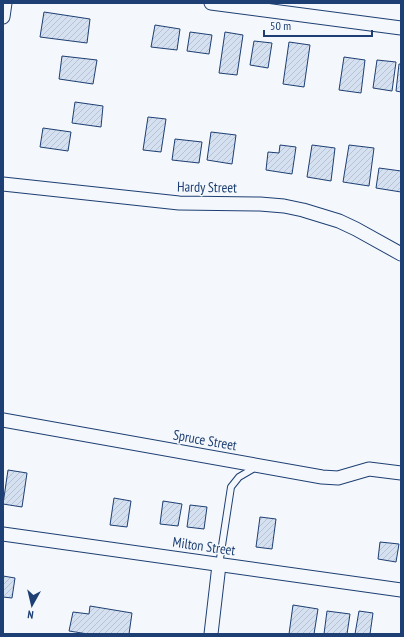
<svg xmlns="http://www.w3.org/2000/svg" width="404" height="637" viewBox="0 0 404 637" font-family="'PT Sans Narrow',sans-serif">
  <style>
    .building { fill: url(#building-hatch); stroke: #1d3f73 }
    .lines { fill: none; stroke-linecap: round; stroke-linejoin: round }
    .service-casing { stroke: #1d3f73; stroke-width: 8 }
    .minor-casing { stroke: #1d3f73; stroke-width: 15 }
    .service { stroke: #f4f7fb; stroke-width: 6 }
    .minor { stroke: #f4f7fb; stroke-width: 13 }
    .labels { text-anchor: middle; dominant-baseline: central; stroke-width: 3; stroke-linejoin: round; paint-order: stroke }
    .street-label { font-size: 14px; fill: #1d3f73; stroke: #f4f7fb }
  </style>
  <defs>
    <pattern id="building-hatch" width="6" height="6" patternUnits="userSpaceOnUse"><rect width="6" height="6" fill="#d5e0f0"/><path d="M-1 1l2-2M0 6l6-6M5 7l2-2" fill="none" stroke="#b6c1d1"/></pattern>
  </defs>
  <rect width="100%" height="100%" fill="#f4f7fb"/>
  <g class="building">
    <polygon points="44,12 90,19 87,43 40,37"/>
    <polygon points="155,25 180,29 177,50 151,47"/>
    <polygon points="190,32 212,35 209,54 187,51"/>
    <polygon points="225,32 243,35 237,75 219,73"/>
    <polygon points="254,41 272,43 268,68 250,65"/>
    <polygon points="289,42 310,45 304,87 283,84"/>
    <polygon points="62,56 97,60 93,84 59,79"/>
    <polygon points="344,57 365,60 361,93 339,90"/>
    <polygon points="377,60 396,62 392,91 373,88"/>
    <polygon points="399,64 401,64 401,92 396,91"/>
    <polygon points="75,102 103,106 101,127 72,123"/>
    <polygon points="148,117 166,119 161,152 143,150"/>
    <polygon points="43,128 71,132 68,151 40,147"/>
    <polygon points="211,132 236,135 232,164 207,160"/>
    <polygon points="175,139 202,142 199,163 172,160"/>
    <polygon points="280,145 296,147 292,174 266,170 268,152 279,153"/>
    <polygon points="312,145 335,148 331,181 307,177"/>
    <polygon points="349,145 374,148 369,186 343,182"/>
    <polygon points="379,168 401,171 401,192 376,188"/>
    <polygon points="8,470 27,473 22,507 3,504"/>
    <polygon points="114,498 131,501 127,527 110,525"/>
    <polygon points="163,501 182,504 178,526 160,524"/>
    <polygon points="190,505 207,507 204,529 187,527"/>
    <polygon points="260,517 276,519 272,549 256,547"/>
    <polygon points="380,542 399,544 396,562 378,559"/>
    <polygon points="3,576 15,578 12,598 3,597"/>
    <polygon points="293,605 318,609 314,634 289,634"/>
    <polygon points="90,606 132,613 129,634 88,634 69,631 73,612 89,614"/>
    <polygon points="327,611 350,614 347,634 324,634"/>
    <polygon points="359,611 373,613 370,634 355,634"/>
  </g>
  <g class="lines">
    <defs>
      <polyline id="service" points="219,565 231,487 239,477 256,467"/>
      <g id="minor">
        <polyline points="211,3 401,28"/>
        <polyline points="3,17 5,3"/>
        <polyline points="3,184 179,203 260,204 284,206 303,210 339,221 356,229 401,254"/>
        <polyline points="3,420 322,477 338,478 369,469 401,473"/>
        <polyline points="3,534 401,590"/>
        <polyline points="211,634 219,565"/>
      </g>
    </defs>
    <use href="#service" class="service-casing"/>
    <use href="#minor" class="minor-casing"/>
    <use href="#service" class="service"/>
    <use href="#minor" class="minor"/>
  </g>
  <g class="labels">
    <g class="street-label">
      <text transform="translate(207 187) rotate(1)">Hardy Street</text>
      <text transform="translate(205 440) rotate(10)">Spruce Street</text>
      <text transform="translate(204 546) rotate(8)">Milton Street</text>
    </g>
  </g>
  <rect width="404" height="637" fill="none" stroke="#1d3f73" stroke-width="8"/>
  <g transform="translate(32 605) rotate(188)" stroke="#f4f7fb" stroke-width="3" paint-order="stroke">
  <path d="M0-3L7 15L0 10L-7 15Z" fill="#1d3f73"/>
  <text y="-6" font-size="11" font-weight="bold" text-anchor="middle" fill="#1d3f73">N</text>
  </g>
  <path d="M264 30v6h108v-6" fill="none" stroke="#1d3f73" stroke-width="2"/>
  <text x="270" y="30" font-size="12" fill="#1d3f73" stroke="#f4f7fb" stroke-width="3" paint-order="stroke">50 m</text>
</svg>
